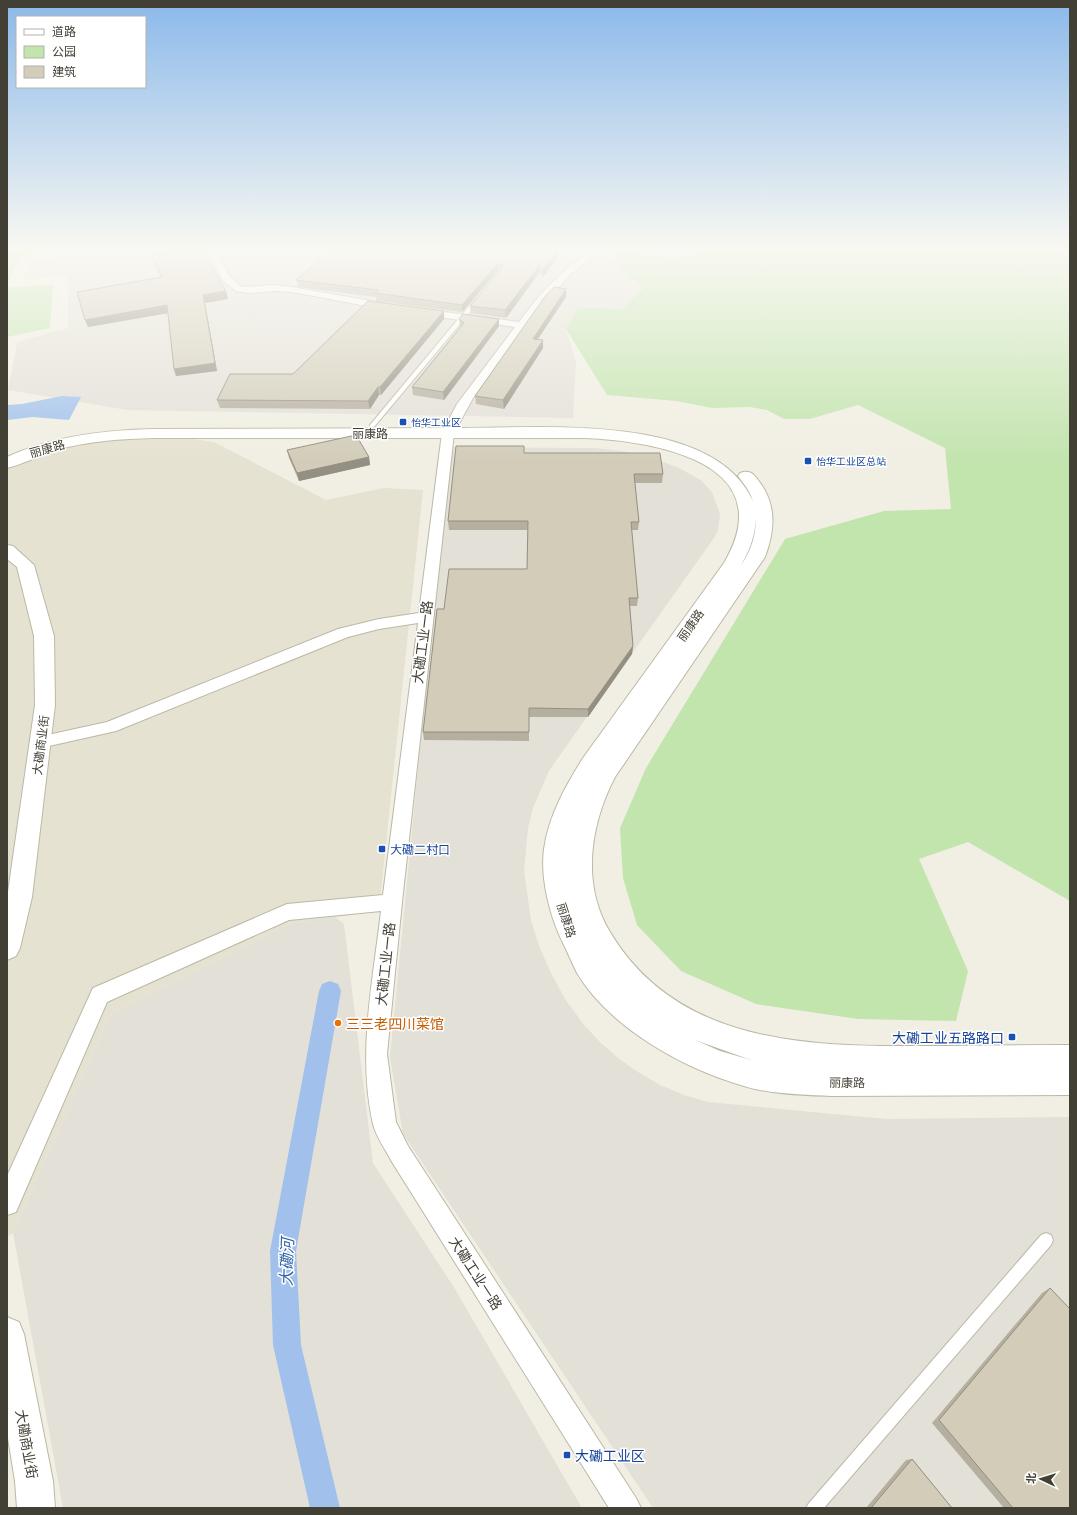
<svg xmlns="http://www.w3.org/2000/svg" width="1077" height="1515" viewBox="0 0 1077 1515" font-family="'Exo 2','Noto Sans SC',sans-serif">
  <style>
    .residential { fill: #e5e2d1 }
    .industrial { fill: #e3e0d8 }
    .green { fill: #c2e4ad }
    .water { fill: #a1c1ec }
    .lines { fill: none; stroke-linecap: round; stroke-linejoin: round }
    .canal { fill: #a1c1ec; fill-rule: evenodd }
    .service-casing { stroke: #bcb8a6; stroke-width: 2 }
    .minor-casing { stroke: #bcb8a6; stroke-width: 2 }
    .tertiary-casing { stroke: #bcb8a6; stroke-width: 2 }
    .service { fill: #fff; fill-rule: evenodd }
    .minor { fill: #fff; fill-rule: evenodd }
    .tertiary { fill: #fff; fill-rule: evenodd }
    .wall { fill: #b5af9f }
    .shaded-wall { fill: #938f82 }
    .building { fill: #d2ccb9; stroke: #938f82 }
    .transit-dot { fill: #1a4fb4; stroke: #fff; stroke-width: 1.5 }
    .food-dot { fill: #e8710a; stroke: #fff; stroke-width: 1.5 }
    .labels { text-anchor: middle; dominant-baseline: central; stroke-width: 3; stroke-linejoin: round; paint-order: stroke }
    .far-transit-label { font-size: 10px; fill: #164399; stroke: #fff; text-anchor: start }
    .street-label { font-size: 12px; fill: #423f34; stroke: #fff }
    .transit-label { font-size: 12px; fill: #164399; stroke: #fff; text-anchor: start }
    .near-street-label { font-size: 14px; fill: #423f34; stroke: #fff }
    .near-food-label { font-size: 14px; fill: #c56008; stroke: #fff; text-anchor: start }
    .near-transit-label { font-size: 14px; fill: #164399; stroke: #fff; text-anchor: end }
    .near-water-label { font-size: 16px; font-style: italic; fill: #3264a9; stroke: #fff }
  </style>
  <rect width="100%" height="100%" fill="#f1efe3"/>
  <polygon class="residential" points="188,438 214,442 326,500 384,488 423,490 379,911 292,923 110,1015 13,1233 7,1237 7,468 51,450 101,440"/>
  <g class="industrial">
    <polygon points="87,250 665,250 671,257 619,253 612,261 643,288 623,309 566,329 576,363 573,418 127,410 8,390 17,342 68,328 68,276 22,280 31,261 85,253"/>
    <polygon points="452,447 594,448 622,451 649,457 677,467 701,480 712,492 720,514 718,530 714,538 560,755 549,771 533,808 528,828 524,871 531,920 539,946 551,973 565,999 584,1025 600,1042 618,1058 638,1072 660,1085 684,1095 708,1102 887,1119 1070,1117 1070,1508 653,1508 403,1134 390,1057 433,613"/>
    <polygon points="335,917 344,924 373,1163 455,1289 582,1508 63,1508 13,1233 110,1015 292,923"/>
  </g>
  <g class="green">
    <polygon points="7,250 57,250 21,256 7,285"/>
    <polygon points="735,250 1070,250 1070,901 968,842 919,859 968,971 956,1021 858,1019 756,1004 681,971 637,925 623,878 620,828 646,768 785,539 884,511 951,509 945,448 858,405 810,419 784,419 767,410 750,407 712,408 676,401 607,395 566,329 578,308 623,309 643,288 612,261 619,253 671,257"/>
    <polygon points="53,285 50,328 7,337 7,287"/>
  </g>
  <polygon class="water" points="62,396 81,397 69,420 33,417 7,420 7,405 22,404"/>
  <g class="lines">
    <polygon class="canal" points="330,981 338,984 341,991 296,1251 301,1345 340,1508 310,1508 273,1345 270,1251 319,991 322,984"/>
    <defs>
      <g id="service">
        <polygon points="475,299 480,300 374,427 370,427 370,425"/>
        <polygon points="1046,1233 1051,1235 1053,1240 1051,1245 824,1508 806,1508 809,1503 1041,1235"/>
      </g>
      <g id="minor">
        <polygon points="207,250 215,250 230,277 242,287 274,285 292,287 388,304 393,307 388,310 292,292 274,291 250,293 236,291 223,281"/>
        <path d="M594 250H604L571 274 545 302 473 398 454 433 402 902 387 1054 396 1122 408 1146 636 1498 641 1508H609L392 1162C386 1150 376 1137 373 1124 357 1054 373 981 381 911L289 920 107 1002 16 1212 7 1215V1176L93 988 287 904 383 895 418 623 379 629 348 637 116 731 40 748 34 746 32 742 34 738 107 722 338 629 379 619 419 613 442 433 457 404 515 327 422 315 417 312 422 309 519 322C540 293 563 268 594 250Z"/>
      </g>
      <g id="tertiary">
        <path d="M464 428C545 428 713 413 753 501 750 491 744 484 738 476L740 473C749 470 753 473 758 480 777 504 775 530 765 557L615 777C590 825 581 884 610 932 676 1043 806 1047 921 1046 970 1046 1020 1045 1070 1045V1095L831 1096C805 1095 769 1094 744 1086 684 1069 610 1028 577 973 572 963 568 953 563 943 550 917 540 878 544 849 549 815 565 787 583 758L724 563C732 549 739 534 739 517 740 452 631 440 585 438H154C121 439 88 441 56 450 40 455 24 464 7 468V457C53 436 104 430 154 429ZM756 518C756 535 751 551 741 565 750 550 755 535 756 518ZM695 1040 751 1060 720 1051Z"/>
        <polygon points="7,545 13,546 34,565 54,636 55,705 32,897 20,948 16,956 7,960 7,899 35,705 34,636 17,567 7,559"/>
        <polygon points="7,1317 19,1322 24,1334 53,1481 55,1508 17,1508 15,1481 7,1432"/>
      </g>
    </defs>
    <use href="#service" class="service-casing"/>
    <use href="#minor" class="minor-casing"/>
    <use href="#tertiary" class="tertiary-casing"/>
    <use href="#service" class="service"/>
    <use href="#minor" class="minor"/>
    <use href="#tertiary" class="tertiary"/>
  </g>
  <g class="wall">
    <polygon points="331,250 563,250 560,254 558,251 558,257 543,277 539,273 506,318 471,313 470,306 499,271 498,271 462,312 376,301 376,297 298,287 296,280"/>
    <polygon points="152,255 226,291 228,299 205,303 217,371 176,376 174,369 168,313 88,327 85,320 161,278 154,262"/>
    <polygon points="566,297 538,339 543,340 543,348 504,409 476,404 475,396"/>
    <polygon points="444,311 444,319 381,395 379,395 370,409 220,408 217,400 293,374"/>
    <polygon points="459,319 499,319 499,326 444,400 413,395 412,387 460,327 460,326"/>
    <polygon points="287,450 369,457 370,465 299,481 289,458"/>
    <polygon points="524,453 663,474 662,483 634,483 639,522 638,530 631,530 638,598 637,606 630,606 633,646 632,654 588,717 529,717 529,741 424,740 423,732 444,609 527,569 528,530 449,530 448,521"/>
    <polygon points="1050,1288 1070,1508 1004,1508 932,1423 1042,1293"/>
    <polygon points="912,1459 952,1508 866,1508 906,1460"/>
  </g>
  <g class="shaded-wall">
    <polygon points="558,250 558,257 543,277 543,269"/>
    <polygon points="560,250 563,250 560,254"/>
    <polygon points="498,263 498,271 462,312 462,305"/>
    <polygon points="539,266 539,273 506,318 505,310"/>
    <polygon points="566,289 566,297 533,346 533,339"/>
    <polygon points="226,291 228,299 205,303 217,371 176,376 174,369 203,295"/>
    <polygon points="167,305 169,313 88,327 85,320"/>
    <polygon points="444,311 444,319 381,395 380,387"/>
    <polygon points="499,319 499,326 444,400 443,392"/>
    <polygon points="543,340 543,348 504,409 503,400"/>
    <polygon points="378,387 379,395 370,409 368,401"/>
    <polygon points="369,457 370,465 299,481 297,473"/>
    <polygon points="633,646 632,654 588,717 588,709"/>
  </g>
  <g class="building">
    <polygon points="180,250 202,250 226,291 203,295 215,363 174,369 167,305 85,320 77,292 162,277 152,255"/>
    <polygon points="331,250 558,250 543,269 539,266 505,310 470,306 503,267 503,265 498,263 462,305 375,293 379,290 296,280"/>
    <polygon points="554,287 566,289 533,339 543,340 503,400 475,396 546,295"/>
    <polygon points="368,301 444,311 380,387 378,387 368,401 217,400 230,374 293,374"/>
    <polygon points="463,314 499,319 443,392 412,387 464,323 459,319"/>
    <polygon points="356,435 369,457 297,473 287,450"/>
    <polygon points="456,446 524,446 524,453 660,453 663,474 634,474 639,522 631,522 638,598 629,598 633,646 588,709 529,708 529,732 423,732 437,609 444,609 449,569 527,569 528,521 448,521"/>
    <polygon points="1050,1288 1070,1309 1070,1508 1013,1508 939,1420"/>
    <polygon points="912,1459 952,1508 871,1508"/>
  </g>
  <linearGradient id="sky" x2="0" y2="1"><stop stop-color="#8bb9ea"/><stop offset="0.54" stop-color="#f9f8f2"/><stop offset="1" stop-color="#f9f8f2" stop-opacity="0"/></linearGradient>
  <rect width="1077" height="462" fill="url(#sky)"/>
  <g class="transit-dot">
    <rect x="399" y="418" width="8" height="8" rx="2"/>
    <rect x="804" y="457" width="8" height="8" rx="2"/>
    <rect x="378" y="845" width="8" height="8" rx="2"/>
    <rect x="1008" y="1033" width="8" height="8" rx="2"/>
    <rect x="563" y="1451" width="8" height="8" rx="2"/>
  </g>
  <circle class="food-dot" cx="338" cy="1023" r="4"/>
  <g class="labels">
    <g class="far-transit-label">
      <text x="411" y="422">怡华工业区</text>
      <text x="816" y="461">怡华工业区总站</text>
    </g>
    <g class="street-label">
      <text x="370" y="433">丽康路</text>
      <text transform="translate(47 448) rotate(-16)">丽康路</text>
      <text transform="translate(690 625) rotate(-55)">丽康路</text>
      <text transform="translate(40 745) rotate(-83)">大磡商业街</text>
      <text transform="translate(567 920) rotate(72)">丽康路</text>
      <text transform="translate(847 1082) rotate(1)">丽康路</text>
    </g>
    <g class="transit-label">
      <text x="390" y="849">大磡二村口</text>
    </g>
    <g class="near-street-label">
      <text transform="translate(422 642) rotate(-83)">大磡工业一路</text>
      <text transform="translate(385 964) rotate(-84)">大磡工业一路</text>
      <text transform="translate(476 1273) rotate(57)">大磡工业一路</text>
      <text transform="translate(27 1444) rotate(80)">大磡商业街</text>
    </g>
    <g class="near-food-label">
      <text x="346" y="1023">三三老四川菜馆</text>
    </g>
    <g class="near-transit-label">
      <text x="1004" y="1037">大磡工业五路路口</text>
      <text x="575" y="1455" text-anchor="start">大磡工业区</text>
    </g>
    <g class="near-water-label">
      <text transform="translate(286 1262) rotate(-88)">大磡河</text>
    </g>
  </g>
  <rect width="1077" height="1515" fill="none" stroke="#423f34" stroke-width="16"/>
  <rect x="16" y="16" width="130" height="72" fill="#ffffff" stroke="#b3b2ae"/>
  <rect x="24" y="29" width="20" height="6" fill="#ffffff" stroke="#b3b2ae"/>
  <text x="52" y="36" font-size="12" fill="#423f34">道路</text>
  <rect x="24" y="46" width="20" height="12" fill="#c2e4ad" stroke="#b3b2ae"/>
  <text x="52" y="56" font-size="12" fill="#423f34">公园</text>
  <rect x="24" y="66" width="20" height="12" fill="#d2ccb9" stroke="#b3b2ae"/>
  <text x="52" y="76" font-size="12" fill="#423f34">建筑</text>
  <g transform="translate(1041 1479) rotate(274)" stroke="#ffffff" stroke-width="3" paint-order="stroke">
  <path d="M0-3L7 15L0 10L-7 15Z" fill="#423f34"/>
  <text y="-6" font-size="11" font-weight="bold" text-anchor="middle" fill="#423f34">北</text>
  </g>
</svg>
